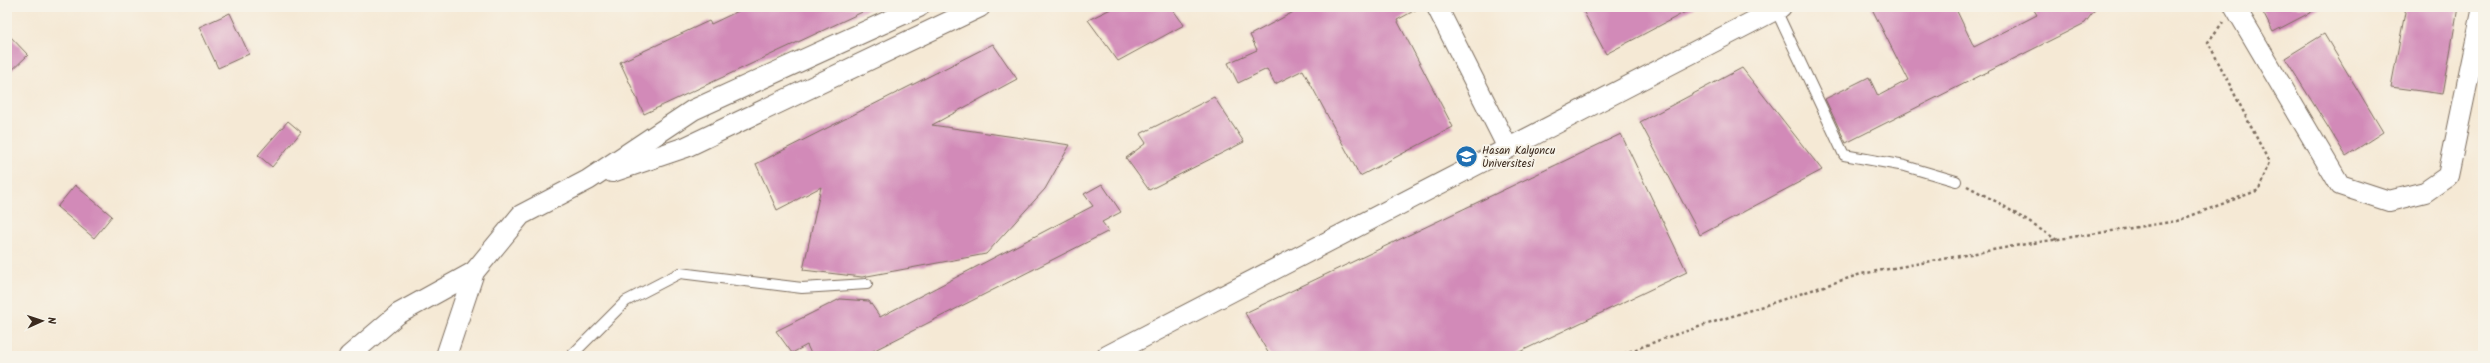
<svg xmlns="http://www.w3.org/2000/svg" width="2490" height="363" viewBox="0 0 2490 363" font-family="Kalam,sans-serif">
  <style>
    .building { fill: #d28ab8 }
    .lines { fill: none; stroke-linecap: round; stroke-linejoin: round }
    .service-casing { stroke: #7c6d5e; stroke-width: 12 }
    .minor-casing { stroke: #7c6d5e; stroke-width: 22 }
    .path { stroke: #7c6d5e; stroke-width: 2.5; stroke-dasharray: 3 3; stroke-linecap: butt }
    .service { stroke: #fff; stroke-width: 10 }
    .minor { stroke: #fff; stroke-width: 20 }
    .labels { text-anchor: middle; dominant-baseline: central; stroke-width: 4; stroke-linejoin: round; paint-order: stroke }
    .poi-label { font-size: 11px; fill: #3b2a1e; stroke: #f7f3e8; text-anchor: start }
  </style>
  <rect width="100%" height="100%" fill="#f7f3e8"/>
  <filter id="ink" filterUnits="userSpaceOnUse"><feTurbulence type="fractalNoise" baseFrequency=".025" numOctaves="2"/><feDisplacementMap in="SourceGraphic" scale="8" xChannelSelector="R" yChannelSelector="G"/><feConvolveMatrix kernelMatrix="1 2 1 2 8 2 1 2 1" color-interpolation-filters="sRGB"/></filter>
  <filter id="wash" filterUnits="userSpaceOnUse"><feTurbulence type="fractalNoise" baseFrequency=".012" numOctaves="4" result="noise"/><feDisplacementMap in="SourceGraphic" scale="16" xChannelSelector="R" yChannelSelector="G"/><feGaussianBlur stdDeviation="0.9" result="paint"/><feColorMatrix in="noise" values="0 0 0 0 0 0 0 0 0 0 0 0 0 0 0 0 0 1.4 0 .05"/><feComposite in="paint" operator="in"/></filter>
  <g filter="url(#wash)">
    <rect width="100%" height="100%" fill="#f5e9d5"/>
    <g id="blocks">
      <g class="building">
        <polygon points="747,7 873,7 644,114 620,62 709,21 711,24"/>
        <polygon points="1115,7 1171,7 1184,25 1118,61 1088,20"/>
        <polygon points="1303,7 1421,7 1397,20 1453,127 1360,176 1303,70 1275,84 1267,69 1238,83 1228,63 1257,50 1250,35"/>
        <polygon points="1581,7 1695,7 1606,54"/>
        <polygon points="1871,7 1955,7 1974,47 2037,15 2032,7 2097,7 2085,23 1846,143 1825,99 1869,77 1878,96 1908,80"/>
        <polygon points="2260,7 2321,7 2273,32"/>
        <polygon points="2406,7 2458,7 2443,94 2391,87"/>
        <polygon points="230,13 249,54 218,68 199,27"/>
        <polygon points="7,33 28,55 7,75"/>
        <polygon points="2324,34 2383,132 2346,156 2285,58"/>
        <polygon points="993,44 1017,79 932,125 1070,145 1045,189 986,254 862,277 803,270 821,187 777,210 756,164"/>
        <polygon points="1742,68 1822,170 1700,235 1640,122"/>
        <polygon points="1214,97 1244,142 1149,190 1126,158 1146,143 1140,134"/>
        <polygon points="288,121 301,132 272,167 258,155"/>
        <polygon points="1621,134 1687,272 1511,356 1270,356 1245,313"/>
        <polygon points="1102,184 1121,212 1102,222 1109,231 863,356 812,356 807,345 792,353 776,331 840,299 869,301 880,317 1093,206 1084,194"/>
        <polygon points="75,185 112,216 94,238 57,207"/>
      </g>
    </g>
  </g>
  <g filter="url(#ink)">
    <use href="#blocks" fill-opacity="0" stroke="#7c6d5e" stroke-width="1"/>
    <g class="lines">
      <defs>
        <g id="service">
          <polyline points="1776,10 1844,155 1905,166 1956,181"/>
          <polyline points="571,356 626,301 680,273 802,288 867,284"/>
        </g>
        <g id="minor">
          <polyline points="1437,7 1508,148"/>
          <polyline points="2235,7 2340,185 2389,201 2425,192 2448,176 2483,7"/>
          <polyline points="612,172 686,147 980,7"/>
          <polyline points="349,356 398,314 474,272"/>
          <polyline points="446,356 474,272 521,215 588,180 693,110 919,7"/>
          <polyline points="1107,356 1781,7"/>
        </g>
      </defs>
      <use href="#service" class="service-casing"/>
      <use href="#minor" class="minor-casing"/>
      <g class="path">
        <polyline points="1967,186 1999,203 2057,240"/>
        <polyline points="1618,356 1665,338 1861,274 2020,245 2177,221 2259,190 2269,162 2208,42 2223,22"/>
      </g>
      <use href="#service" class="service"/>
      <use href="#minor" class="minor"/>
    </g>
  </g>
  <defs>
    <symbol id="university-disc" viewBox="-11 -11 22 22"><circle r="9.5" fill="#1f6fb2" stroke="#f7f3e8"/><path d="M0-5L7-2L0 1L-7-2ZM-4 1L0 2.5L4 1V4Q0 6-4 4Z" fill="#fff"/></symbol>
  </defs>
  <g fill-rule="evenodd">
    <use href="#university-disc" x="1454" y="144" width="25" height="25"/>
  </g>
  <g class="labels">
    <g class="poi-label">
      <text x="1482" y="151">Hasan Kalyoncu<tspan x="1482" dy="13">Üniversitesi</tspan></text>
    </g>
  </g>
  <rect width="2490" height="363" fill="none" stroke="#f7f3e8" stroke-width="24"/>
  <g transform="translate(42 321) rotate(87)" stroke="#f7f3e8" stroke-width="3" paint-order="stroke">
  <path d="M0-3L7 15L0 10L-7 15Z" fill="#3b2a1e"/>
  <text y="-6" font-size="11" font-weight="bold" text-anchor="middle" fill="#3b2a1e">N</text>
  </g>
</svg>
